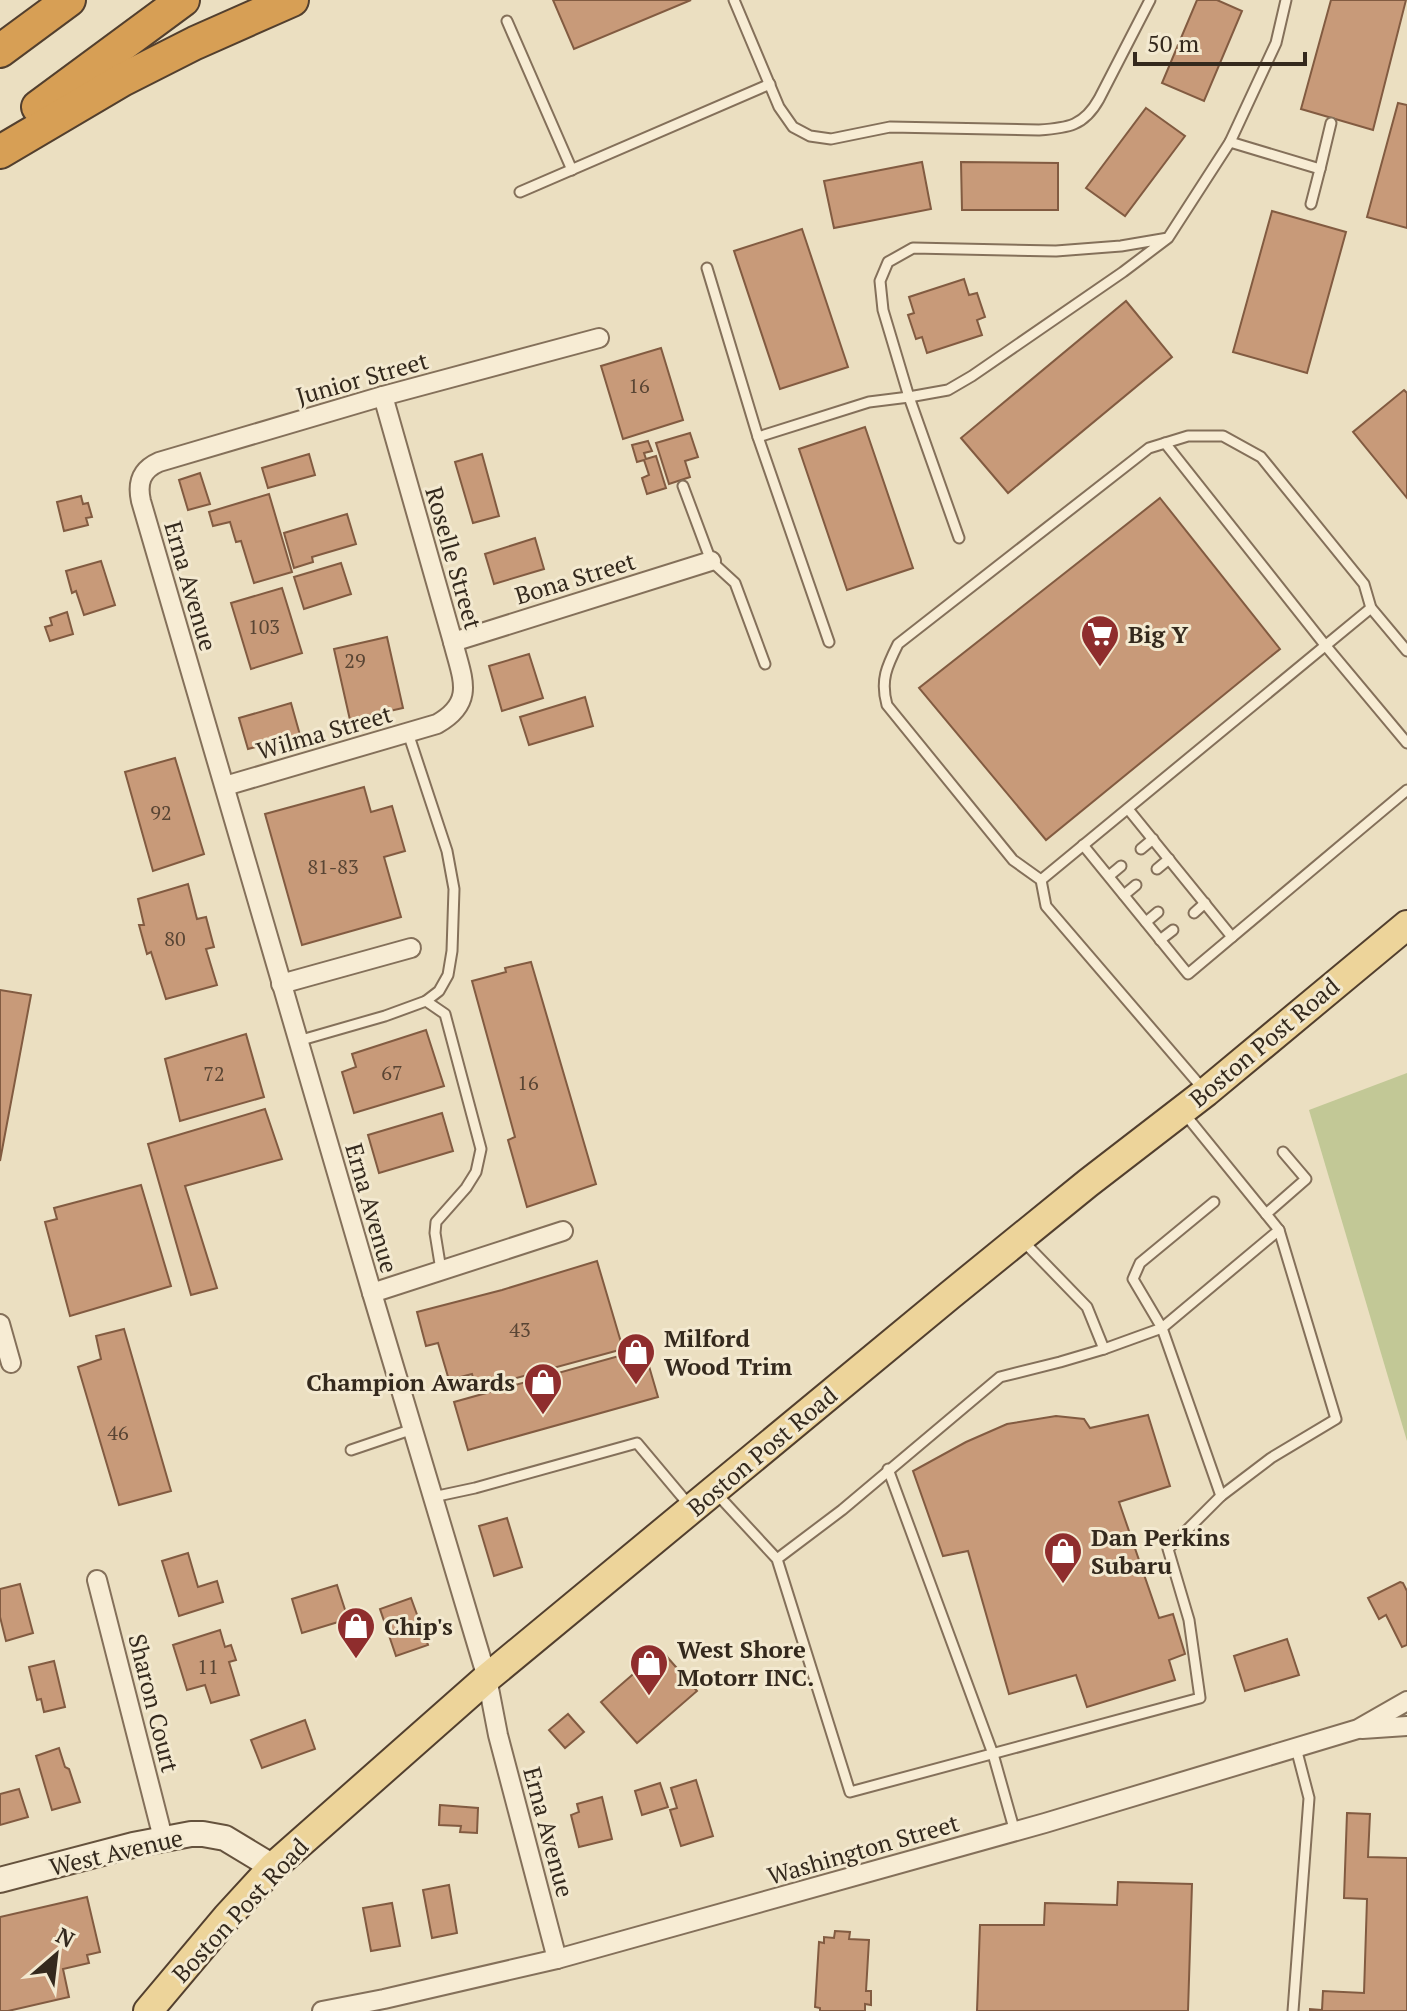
<svg xmlns="http://www.w3.org/2000/svg" width="1407" height="2011" viewBox="0 0 1407 2011" font-family="'PT Serif',serif">
  <style>
    .green { fill: #c2c896 }
    .building { fill: #c89a79; stroke: #825b41; stroke-width: 2 }
    .lines { fill: none; stroke-linecap: round; stroke-linejoin: round }
    .lane-casing { stroke: #84705a; stroke-width: 13 }
    .street-casing { stroke: #84705a; stroke-width: 22 }
    .secondary-casing { stroke: #65523d; stroke-width: 28 }
    .primary-casing { stroke: #523f2e; stroke-width: 32 }
    .highway-casing { stroke: #523f2e; stroke-width: 36 }
    .lane { stroke: #f7ecd4; stroke-width: 9 }
    .street { stroke: #f7ecd4; stroke-width: 18 }
    .secondary { stroke: #f7ecd4; stroke-width: 24 }
    .primary { stroke: #edd49a; stroke-width: 28 }
    .highway { stroke: #d79f55; stroke-width: 32 }
    .labels { text-anchor: middle; dominant-baseline: central; stroke-width: 6; stroke-linejoin: round; paint-order: stroke }
    .number-label { font-size: 20px; fill: #594534 }
    .street-label { font-size: 24px; fill: #34291d; stroke: #f3e9d0 }
    .poi-label { font-size: 24px; font-weight: bold; fill: #34291d; stroke: #f3e9d0; text-anchor: start }
  </style>
  <rect width="100%" height="100%" fill="#ebdfc1"/>
  <polygon class="green" points="1407,1073 1407,1441 1309,1110"/>
  <g class="building">
    <polygon points="553,0 691,0 574,49"/>
    <polygon points="1197,0 1217,0 1242,11 1204,101 1162,83"/>
    <polygon points="1331,0 1406,0 1373,130 1301,109"/>
    <polygon points="1398,103 1407,105 1407,228 1367,217"/>
    <polygon points="1146,108 1185,136 1125,216 1086,188"/>
    <polygon points="922,162 931,209 834,228 824,181"/>
    <polygon points="961,162 1058,163 1058,210 962,210"/>
    <polygon points="1272,211 1346,232 1307,373 1233,352"/>
    <polygon points="802,229 848,367 780,389 734,251"/>
    <polygon points="964,279 969,295 977,293 985,317 977,320 982,335 927,353 922,337 916,339 908,315 914,313 909,297"/>
    <polygon points="1126,301 1172,357 1008,493 961,438"/>
    <polygon points="661,348 683,420 623,439 601,366"/>
    <polygon points="1404,390 1407,393 1407,498 1353,432"/>
    <polygon points="865,427 913,568 847,590 799,449"/>
    <polygon points="690,433 698,457 685,461 690,477 669,484 656,443"/>
    <polygon points="648,441 652,451 644,453 646,459 656,456 666,488 647,494 642,478 649,475 644,460 637,462 632,445"/>
    <polygon points="309,454 315,475 268,488 262,468"/>
    <polygon points="482,454 499,516 473,523 455,462"/>
    <polygon points="200,473 210,504 188,510 179,480"/>
    <polygon points="269,494 292,572 254,583 241,541 236,542 230,522 213,526 209,512"/>
    <polygon points="81,496 83,504 88,503 92,517 86,518 88,525 64,531 57,502"/>
    <polygon points="1160,498 1280,649 1046,840 919,688"/>
    <polygon points="347,514 356,544 312,557 313,562 294,568 284,533"/>
    <polygon points="535,538 544,569 494,584 485,554"/>
    <polygon points="101,561 115,605 84,615 76,591 72,593 66,571"/>
    <polygon points="341,563 351,594 304,609 294,577"/>
    <polygon points="282,588 302,653 251,669 231,603"/>
    <polygon points="67,612 73,634 50,641 45,627 52,625 50,618"/>
    <polygon points="387,637 403,708 350,720 334,649"/>
    <polygon points="529,654 543,698 502,711 489,666"/>
    <polygon points="585,697 593,726 529,745 520,717"/>
    <polygon points="291,703 300,735 248,749 239,718"/>
    <polygon points="175,758 204,854 153,871 125,772"/>
    <polygon points="364,787 371,812 392,806 405,851 384,857 401,917 302,945 265,814"/>
    <polygon points="188,884 197,919 206,917 214,947 206,949 217,985 166,999 151,952 147,954 139,925 144,925 138,899"/>
    <polygon points="531,962 596,1184 527,1207 508,1140 515,1137 472,981 506,972 505,968"/>
    <polygon points="0,990 31,995 0,1161"/>
    <polygon points="426,1030 444,1086 354,1113 342,1072 356,1067 352,1054"/>
    <polygon points="246,1034 264,1097 180,1121 165,1059"/>
    <polygon points="265,1109 282,1159 185,1186 217,1288 191,1295 148,1144"/>
    <polygon points="442,1113 453,1151 379,1173 368,1135"/>
    <polygon points="141,1185 171,1286 70,1316 45,1222 57,1219 54,1208"/>
    <polygon points="597,1261 623,1349 476,1389 472,1374 449,1380 438,1343 426,1346 417,1312 502,1290"/>
    <polygon points="124,1329 171,1491 119,1505 78,1367 101,1359 96,1336"/>
    <polygon points="644,1349 658,1397 468,1450 454,1402"/>
    <polygon points="1148,1415 1170,1486 1119,1502 1159,1618 1173,1614 1185,1654 1169,1660 1175,1680 1087,1707 1076,1675 1009,1694 968,1551 943,1556 913,1471 966,1442 1007,1424 1056,1416 1084,1419 1090,1428"/>
    <polygon points="507,1518 522,1567 494,1576 479,1526"/>
    <polygon points="188,1553 198,1587 217,1581 223,1602 179,1616 162,1561"/>
    <polygon points="1400,1582 1403,1583 1407,1591 1407,1645 1402,1647 1386,1615 1379,1619 1368,1598"/>
    <polygon points="20,1584 33,1633 6,1641 0,1617 0,1589"/>
    <polygon points="337,1585 348,1619 302,1633 292,1599"/>
    <polygon points="411,1598 428,1645 396,1656 380,1609"/>
    <polygon points="220,1630 225,1647 231,1645 236,1660 229,1662 239,1695 211,1703 205,1685 187,1690 173,1645"/>
    <polygon points="1287,1639 1299,1675 1245,1691 1234,1656"/>
    <polygon points="661,1650 697,1691 637,1743 601,1702"/>
    <polygon points="54,1661 65,1707 44,1712 41,1699 37,1700 29,1667"/>
    <polygon points="568,1714 584,1732 565,1748 549,1730"/>
    <polygon points="305,1720 315,1749 262,1768 251,1740"/>
    <polygon points="59,1748 65,1767 69,1769 80,1802 52,1810 36,1756"/>
    <polygon points="696,1780 713,1836 681,1846 670,1810 677,1808 671,1788"/>
    <polygon points="660,1783 668,1807 642,1815 635,1791"/>
    <polygon points="19,1789 28,1817 0,1825 0,1794"/>
    <polygon points="602,1797 612,1839 579,1847 571,1815 579,1812 577,1804"/>
    <polygon points="440,1805 478,1808 477,1833 460,1832 461,1826 439,1825"/>
    <polygon points="1347,1813 1370,1814 1368,1857 1407,1858 1407,2011 1310,2011 1310,2009 1322,2010 1323,1991 1364,1993 1367,1899 1344,1898"/>
    <polygon points="1118,1882 1192,1884 1188,2011 977,2011 980,1925 1044,1925 1045,1903 1117,1905"/>
    <polygon points="449,1885 457,1933 432,1938 423,1890"/>
    <polygon points="87,1897 100,1952 87,1955 89,1963 63,1969 69,1997 8,2011 0,2011 0,1917"/>
    <polygon points="392,1903 400,1946 371,1951 363,1908"/>
    <polygon points="835,1931 850,1932 849,1939 869,1940 866,1991 871,1991 871,2005 865,2004 865,2011 820,2011 820,2008 815,2007 819,1942 824,1943 824,1937 834,1938"/>
  </g>
  <g class="lines">
    <defs>
      <g id="lane">
        <path d="M734 0 779 107 793 127 810 136 831 139 890 127 1039 130C1068 128 1084 126 1099 99L1150 0"/>
        <polyline points="507,21 572,170"/>
        <polyline points="1230,142 1320,169 1311,204"/>
        <polyline points="1320,169 1331,123"/>
        <polyline points="520,192 770,84"/>
        <polyline points="1168,238 1121,246 1056,251 913,248 888,262 880,281 883,310 909,397 948,390 972,376 1123,272 1168,238 1230,142 1276,43 1286,0"/>
        <polyline points="707,268 758,437 829,642"/>
        <polyline points="758,437 869,402 909,397 959,538"/>
        <polyline points="1165,443 1325,645 1407,743"/>
        <polyline points="683,486 711,561 735,583 765,664"/>
        <polyline points="1128,809 1232,937"/>
        <polyline points="1083,845 1188,974 1407,790"/>
        <polyline points="1141,849 1153,839"/>
        <polyline points="1157,869 1169,859"/>
        <polyline points="1109,876 1121,866"/>
        <polyline points="1041,880 1371,608"/>
        <polyline points="1124,895 1136,885"/>
        <polyline points="1194,913 1205,903"/>
        <polyline points="1146,922 1158,912"/>
        <polyline points="1160,940 1173,930"/>
        <polyline points="426,1001 445,1014 481,1149 476,1172 466,1188 436,1222 435,1233 441,1270"/>
        <polyline points="298,1041 385,1016 426,1001 439,991 448,975 452,951 454,889 447,851 408,733"/>
        <path d="M1204 1090 1046 906 1041 880 1013 860 887 705C880 680 887 666 898 644L1149 448 1188 436H1223L1261 457 1364 584 1371 608 1407 651"/>
        <polyline points="1184,1113 1279,1230"/>
        <polyline points="1214,1202 1140,1263 1133,1279 1162,1328 1221,1496"/>
        <polyline points="1266,1214 1306,1179 1283,1152"/>
        <polyline points="1023,1241 1087,1307 1104,1349"/>
        <polyline points="351,1450 413,1429"/>
        <polyline points="888,1469 993,1754 1015,1832"/>
        <polyline points="716,1493 777,1559 850,1792 1200,1698 1189,1620 1168,1549 1221,1496 1271,1458 1336,1419 1279,1230 1162,1328 1104,1349 1060,1362 1000,1377 842,1510 777,1559"/>
        <polyline points="433,1497 475,1488 637,1443 689,1505"/>
        <polyline points="1293,2011 1309,1798 1296,1748"/>
      </g>
      <g id="street">
        <polyline points="453,642 711,561"/>
        <path d="M225 786 437 724C476 702 462 678 453 642L383 396"/>
        <polyline points="281,984 411,948"/>
        <polyline points="372,1293 563,1231"/>
        <polyline points="0,1324 11,1363"/>
        <polyline points="97,1580 163,1838"/>
        <polyline points="1362,1729 1407,1726"/>
        <path d="M557 1959 498 1735 487 1678 372 1293 141 501C137 483 141 470 159 462L383 396 599 338"/>
        <polyline points="322,2011 384,1999 557,1959 1045,1823 1358,1729 1407,1701"/>
      </g>
      <polyline id="secondary" points="0,1880 133,1845 191,1834 203,1834 225,1838 273,1867"/>
      <polyline id="primary" points="148,2011 227,1917 273,1867 487,1678 949,1296 1088,1183 1206,1092 1407,925"/>
      <g id="highway">
        <polyline points="0,51 69,0"/>
        <polyline points="38,107 183,0"/>
        <polyline points="0,152 122,80 195,43 292,0"/>
      </g>
    </defs>
    <use href="#lane" class="lane-casing"/>
    <use href="#street" class="street-casing"/>
    <use href="#secondary" class="secondary-casing"/>
    <use href="#primary" class="primary-casing"/>
    <use href="#highway" class="highway-casing"/>
    <use href="#lane" class="lane"/>
    <use href="#street" class="street"/>
    <use href="#secondary" class="secondary"/>
    <use href="#primary" class="primary"/>
    <use href="#highway" class="highway"/>
  </g>
  <defs>
    <symbol id="supermarket-pin" viewBox="-11 -11 22 30"><path d="M0 17L-7.5 6A9.5 9.5 0 1 1 7.5 6Z" fill="#8f2d2d" stroke="#f3e9d0"/><path d="M-6-5.5h2.5l.6 2H6L4.5 2H-2.5L-4.4-4H-6ZM-1.5 3.2a1.3 1.3 0 1 0 .1 0ZM3 3.2a1.3 1.3 0 1 0 .1 0Z" fill="#fff"/></symbol>
    <symbol id="shop-pin" viewBox="-11 -11 22 30"><path d="M0 17L-7.5 6A9.5 9.5 0 1 1 7.5 6Z" fill="#8f2d2d" stroke="#f3e9d0"/><path d="M-5-2.5h2.3a2.7 3.5 0 0 1 5.4 0H5L5.5 6h-11ZM-1.5-2.5h3a1.5 2.3 0 0 0-3 0Z" fill="#fff"/></symbol>
  </defs>
  <g fill-rule="evenodd">
    <use href="#supermarket-pin" x="1078" y="612" width="44" height="60"/>
    <use href="#shop-pin" x="614" y="1330" width="44" height="60"/>
    <use href="#shop-pin" x="521" y="1360" width="44" height="60"/>
    <use href="#shop-pin" x="1041" y="1529" width="44" height="60"/>
    <use href="#shop-pin" x="334" y="1604" width="44" height="60"/>
    <use href="#shop-pin" x="627" y="1641" width="44" height="60"/>
  </g>
  <g class="labels">
    <g class="number-label">
      <text x="639" y="385">16</text>
      <text x="264" y="626">103</text>
      <text x="355" y="660">29</text>
      <text x="161" y="812">92</text>
      <text x="333" y="866">81-83</text>
      <text x="175" y="938">80</text>
      <text x="392" y="1072">67</text>
      <text x="214" y="1073">72</text>
      <text x="528" y="1082">16</text>
      <text x="520" y="1329">43</text>
      <text x="118" y="1432">46</text>
      <text x="208" y="1666">11</text>
    </g>
    <g class="street-label">
      <text transform="translate(362 378) rotate(-16)">Junior Street</text>
      <text transform="translate(454 558) rotate(74)">Roselle Street</text>
      <text transform="translate(575 578) rotate(-17)">Bona Street</text>
      <text transform="translate(191 586) rotate(74)">Erna Avenue</text>
      <text transform="translate(324 732) rotate(-16)">Wilma Street</text>
      <text transform="translate(1264 1042) rotate(-40)">Boston Post Road</text>
      <text transform="translate(372 1208) rotate(74)">Erna Avenue</text>
      <text transform="translate(762 1451) rotate(-40)">Boston Post Road</text>
      <text transform="translate(154 1703) rotate(76)">Sharon Court</text>
      <text transform="translate(549 1832) rotate(75)">Erna Avenue</text>
      <text transform="translate(863 1849) rotate(-16)">Washington Street</text>
      <text transform="translate(116 1852) rotate(-13)">West Avenue</text>
      <text transform="translate(240 1910) rotate(-47)">Boston Post Road</text>
    </g>
    <g class="poi-label">
      <text x="1128" y="634">Big Y</text>
      <text x="664" y="1338">Milford<tspan x="664" dy="28">Wood Trim</tspan></text>
      <text x="515" y="1382" text-anchor="end">Champion Awards</text>
      <text x="1091" y="1537">Dan Perkins<tspan x="1091" dy="28">Subaru</tspan></text>
      <text x="384" y="1626">Chip's</text>
      <text x="677" y="1649">West Shore<tspan x="677" dy="28">Motorr INC.</tspan></text>
    </g>
  </g>
  <g transform="translate(56 1955) rotate(28)" stroke="#f3e9d0" stroke-width="6" paint-order="stroke">
  <path d="M0-6L14 30L0 20L-14 30Z" fill="#34291d"/>
  <text y="-12" font-size="22" font-weight="bold" text-anchor="middle" fill="#34291d">N</text>
  </g>
  <path d="M1135 52v12h170v-12" fill="none" stroke="#34291d" stroke-width="4"/>
  <text x="1147" y="52" font-size="24" fill="#34291d" stroke="#f3e9d0" stroke-width="6" paint-order="stroke">50 m</text>
</svg>
